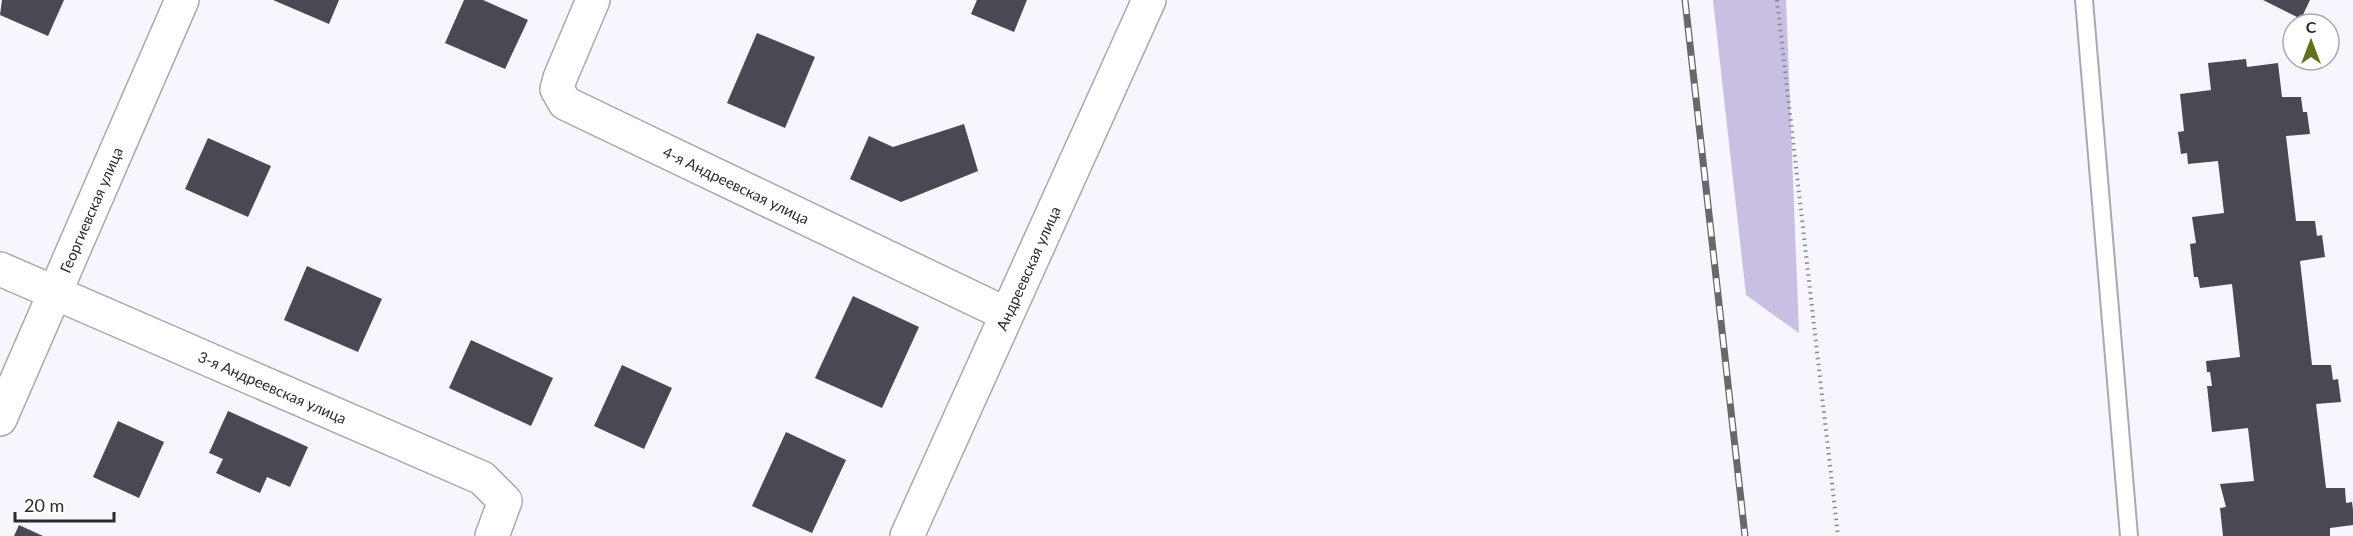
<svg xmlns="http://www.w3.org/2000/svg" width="2353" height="536" viewBox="0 0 2353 536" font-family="Lato,sans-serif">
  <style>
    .forest { fill: #c9bfe3 }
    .building { fill: #4b4853 }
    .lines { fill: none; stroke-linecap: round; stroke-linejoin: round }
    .service-casing { stroke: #aaa7b4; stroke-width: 20 }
    .minor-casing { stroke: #aaa7b4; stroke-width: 36 }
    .path { stroke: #8a898f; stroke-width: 4; stroke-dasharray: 1.5 4.5; stroke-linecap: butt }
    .service { stroke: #fff; stroke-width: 16 }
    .minor { stroke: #fff; stroke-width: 33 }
    .rail-casing { stroke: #68676d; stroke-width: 7 }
    .rail { stroke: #fff; stroke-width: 4.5; stroke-dasharray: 14; stroke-linecap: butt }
    .labels { text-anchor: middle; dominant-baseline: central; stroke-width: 6; stroke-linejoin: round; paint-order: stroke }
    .street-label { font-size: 15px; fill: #2b2a2f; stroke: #fff }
  </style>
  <rect width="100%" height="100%" fill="#f7f5fd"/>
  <polygon class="forest" points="1713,0 1786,0 1799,333 1746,295"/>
  <g class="building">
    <polygon points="2,0 64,0 48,36 0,15"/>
    <polygon points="273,0 339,0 329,24"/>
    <polygon points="464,0 483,0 528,20 505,69 445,43"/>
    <polygon points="977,0 1027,0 1014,32 971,14"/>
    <polygon points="2263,0 2310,0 2301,19"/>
    <polygon points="757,33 815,57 785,128 727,103"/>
    <polygon points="2246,59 2247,67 2278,63 2282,97 2301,97 2303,112 2307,112 2310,134 2286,136 2296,221 2315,221 2317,236 2322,235 2325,257 2300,261 2312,365 2331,365 2333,380 2338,379 2341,402 2316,404 2326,488 2345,488 2346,503 2352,502 2353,510 2353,525 2330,528 2330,536 2223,536 2220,508 2226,507 2220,484 2254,481 2248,428 2212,432 2207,386 2212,386 2210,372 2207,372 2206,361 2240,357 2232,284 2200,288 2198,277 2194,277 2190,244 2196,243 2192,217 2224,213 2218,161 2188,164 2187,153 2181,154 2178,132 2184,131 2180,94 2211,90 2208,63"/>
    <polygon points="964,124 978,171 901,202 850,179 869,136 893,147"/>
    <polygon points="208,138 271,166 248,217 185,189"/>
    <polygon points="307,266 382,299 358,352 284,320"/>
    <polygon points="853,296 919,327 882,408 815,378"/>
    <polygon points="471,340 553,378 531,426 449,388"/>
    <polygon points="622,365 672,388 644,449 594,426"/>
    <polygon points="228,411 308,447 290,487 267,477 260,493 216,473 223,459 209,453"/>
    <polygon points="118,421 164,442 139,498 93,477"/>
    <polygon points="786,432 846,460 812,533 752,506"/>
    <polygon points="19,525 43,536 14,536"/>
  </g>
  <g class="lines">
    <defs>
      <polyline id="service" points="2084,0 2129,536"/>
      <g id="minor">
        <path id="s1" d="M593 0 560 78 557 89 565 103 1006 314"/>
        <path id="s2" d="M0 269 482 478 505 501 492 536"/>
        <path id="s3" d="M0 419 182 0"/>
        <path id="s4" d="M907 536 1149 0"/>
      </g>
    </defs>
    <use href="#service" class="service-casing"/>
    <use href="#minor" class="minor-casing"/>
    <polyline class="path" points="1777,0 1838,536"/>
    <use href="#service" class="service"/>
    <use href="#minor" class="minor"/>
    <defs>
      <polyline id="rail" points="1685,0 1745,536"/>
    </defs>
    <use href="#rail" class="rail-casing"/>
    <use href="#rail" class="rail"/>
  </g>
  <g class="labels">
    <g class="street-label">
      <text stroke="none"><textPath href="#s1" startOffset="302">4-я Андреевская улица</textPath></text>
      <text stroke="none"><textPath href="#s3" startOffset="228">Георгиевская улица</textPath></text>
      <text stroke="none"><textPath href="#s4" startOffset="294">Андреевская улица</textPath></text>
      <text stroke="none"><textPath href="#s2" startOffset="297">3-я Андреевская улица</textPath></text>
    </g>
  </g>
  <g transform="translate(2311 42)"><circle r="28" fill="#ffffff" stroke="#aaaaac" stroke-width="1.5"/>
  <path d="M0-4.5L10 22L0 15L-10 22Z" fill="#61711d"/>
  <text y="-9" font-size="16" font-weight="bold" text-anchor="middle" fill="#2b2a2f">С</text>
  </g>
  <path d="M15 512v9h99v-9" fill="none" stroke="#2b2a2f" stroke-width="3"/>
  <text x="24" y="512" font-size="18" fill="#2b2a2f" stroke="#ffffff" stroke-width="4.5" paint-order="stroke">20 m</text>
</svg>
